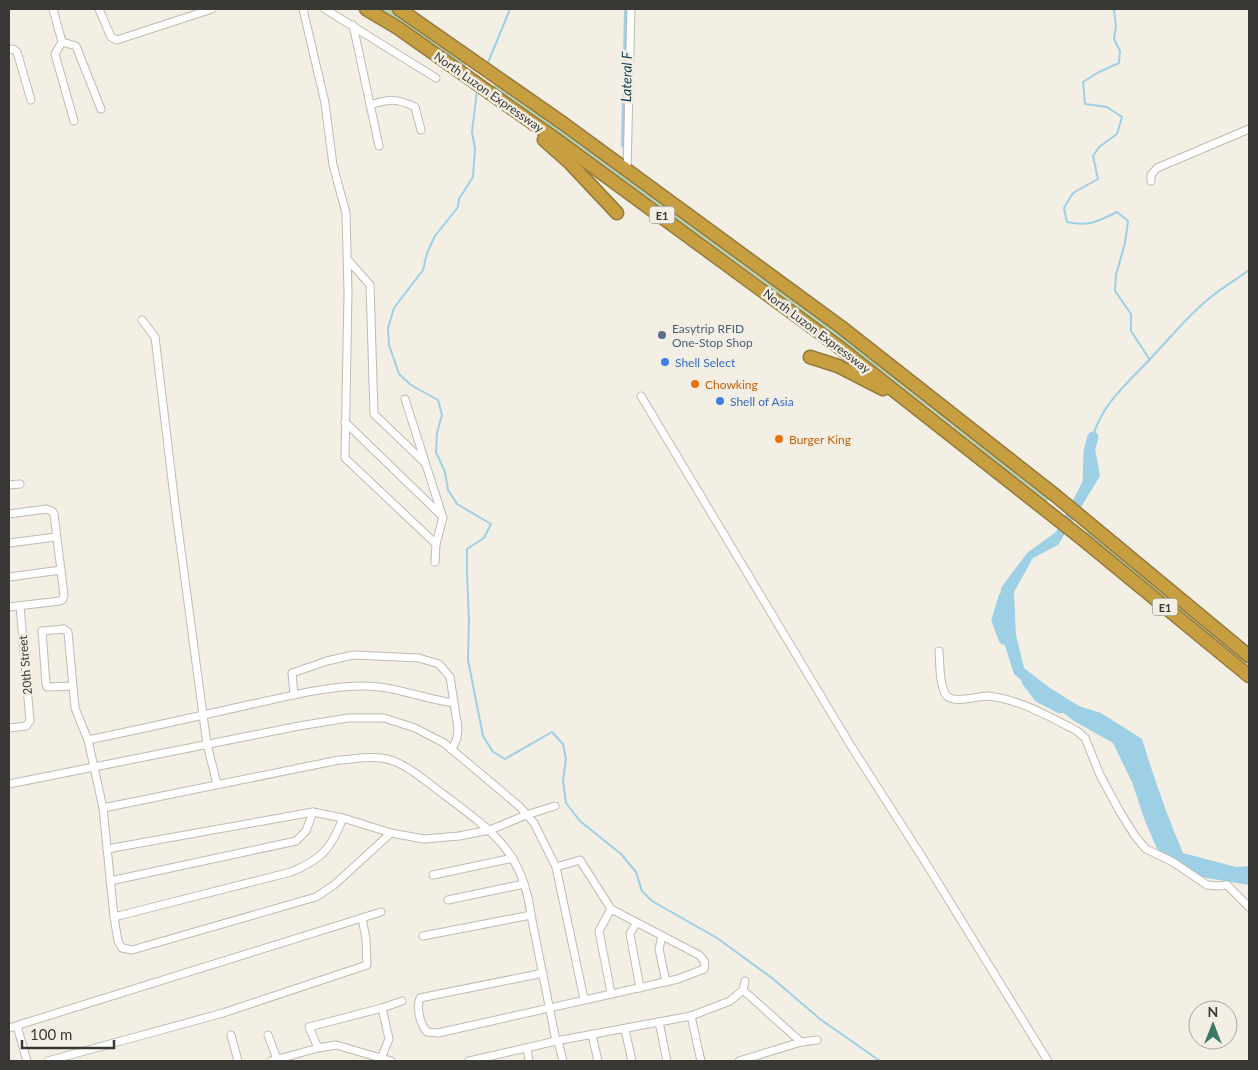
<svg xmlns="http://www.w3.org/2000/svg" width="1258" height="1070" viewBox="0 0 1258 1070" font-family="Lato,sans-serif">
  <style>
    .green { fill: #b4d6b6 }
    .water { fill: #9dd0e5 }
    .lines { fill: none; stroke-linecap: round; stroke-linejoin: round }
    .stream { stroke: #9dd0e5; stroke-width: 2 }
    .canal { stroke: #9dd0e5; stroke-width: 6 }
    .river { stroke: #9dd0e5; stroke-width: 11 }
    .street-casing { stroke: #bfbbb1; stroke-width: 9 }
    .highway-casing { stroke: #967a3c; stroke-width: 15 }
    .street { stroke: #fff; stroke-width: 7 }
    .highway { stroke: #c79e40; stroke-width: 12 }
    .service-dot { fill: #5c6f8a; stroke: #f3efe5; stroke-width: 2 }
    .shop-dot { fill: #3f7fe0; stroke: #f3efe5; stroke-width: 2 }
    .food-dot { fill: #e8710a; stroke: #f3efe5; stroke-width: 2 }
    .labels { text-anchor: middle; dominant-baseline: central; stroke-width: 5; stroke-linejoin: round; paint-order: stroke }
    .shield { fill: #f3efe5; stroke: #726f69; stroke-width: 1 }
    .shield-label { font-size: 11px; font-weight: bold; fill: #3a3834 }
    .street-label { font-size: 12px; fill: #3a3834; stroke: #f3efe5 }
    .service-label { font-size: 12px; fill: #4e5e75; stroke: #f3efe5; text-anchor: start }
    .shop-label { font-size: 12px; fill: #366cbe; stroke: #f3efe5; text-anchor: start }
    .food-label { font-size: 12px; fill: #c56008; stroke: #f3efe5; text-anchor: start }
    .water-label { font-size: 14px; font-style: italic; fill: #143f4f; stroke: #f3efe5 }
  </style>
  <rect width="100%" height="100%" fill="#f3efe5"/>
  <g class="green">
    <polygon points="378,9 391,9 469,62 464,67"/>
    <path d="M496 82 759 270 1049 498 1046 504C952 422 851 347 751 273 665 210 580 147 493 87Z"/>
    <polygon points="1089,529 1249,663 1249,669 1085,534"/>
  </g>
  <path class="water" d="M1093 437 1100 476 1058 545 1033 558 1014 592 1016 635 1024 668 1050 688 1079 706 1101 713 1142 739C1154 778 1167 816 1183 853L1236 867 1249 866V885L1201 877 1162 860 1145 821 1132 782 1113 743 1074 721 1037 693 1014 674 999 627 1001 588 1027 553 1056 532 1092 464Z"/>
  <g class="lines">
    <g class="stream">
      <path d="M1112 9 1114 10 1116 26 1114 39 1120 51 1119 63 1099 72 1083 82 1085 104 1107 107 1122 117 1117 134 1099 147 1093 156 1098 179 1073 193 1064 208 1067 222C1089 227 1098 221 1117 212L1128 221 1125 243 1116 275 1115 291 1131 314V331L1150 360"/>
      <polyline points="487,65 510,9"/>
      <polyline points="477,91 472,132 475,149 473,177 459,199 458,207 435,236 427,253 423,270 394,308 388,328 389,345 399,374 411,385 438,400 442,415 437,433 436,452 445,472 448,490 457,504 491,524 484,538 467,549 467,574 469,621 468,660 483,736 493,752 505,759 552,732 563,744 566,759 563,781 566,803 580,821 621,854 636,872 642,891 652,901 717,938 772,978 820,1019 880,1061"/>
      <path d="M1093 437C1101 404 1130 381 1152 357 1171 337 1189 314 1211 297 1223 287 1237 279 1249 270"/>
    </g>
    <polyline class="canal" points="624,145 627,9"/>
    <g class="river">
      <polyline points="1088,484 1089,451 1093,437"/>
      <polyline points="1004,597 997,620 1004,639"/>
      <polyline points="1027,681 1039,697 1060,708"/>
    </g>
    <defs>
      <g id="street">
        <polyline points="53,9 62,42 55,54 74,121"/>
        <polyline points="99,9 111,37 117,40 212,9"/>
        <polyline points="303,9 325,103 333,165 346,213 348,292 345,458 436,544"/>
        <polyline points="325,9 436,78"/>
        <polyline points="353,25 379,146"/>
        <polyline points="62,42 76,46 101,109"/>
        <polyline points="9,50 13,49 17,52 31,100"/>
        <path d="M370 105C390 99 396 98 415 107L421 130"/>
        <polyline points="627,171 631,9"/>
        <polyline points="1151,181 1151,175 1157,168 1249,129"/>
        <polyline points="349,261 370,285 374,414 424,462"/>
        <polyline points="142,320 155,337 175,505 203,715 207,744 217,784"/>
        <polyline points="641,396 851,746 924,860 1048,1061"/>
        <polyline points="405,399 442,515"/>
        <polyline points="345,422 443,517 436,544 435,562"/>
        <polyline points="9,485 20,484"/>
        <polyline points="9,514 46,509 52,511 54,514 64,595 63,599 60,601 9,607"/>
        <polyline points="9,543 56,537"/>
        <polyline points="9,577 61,570"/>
        <path d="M939 651C940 662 939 688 947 696 954 704 977 696 988 696 1019 699 1050 717 1077 731L1085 738 1100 775 1120 812 1135 836 1146 849 1173 862 1207 885 1219 886 1227 885 1249 907"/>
        <polyline points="73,686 47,687 46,684 42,631 64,629 68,632 75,708 88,740 103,808 114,917 118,941 122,948 132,950 316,897 334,885 391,833"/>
        <polyline points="294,695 292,673 327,661 353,655 419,658 439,664 450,677 454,703 458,728 457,738 452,750"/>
        <polyline points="9,728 26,726 30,721 20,606"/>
        <path d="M88 740C141 729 195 717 248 705 286 697 325 686 364 686 395 686 424 699 454 703"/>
        <polyline points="9,784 299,726 348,718 384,718 415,728 444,743 519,806 534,823 556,867 584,999"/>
        <path d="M103 808 339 760C357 759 378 754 396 762 413 769 428 783 443 794 491 830 523 851 531 915L556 1041"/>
        <polyline points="107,849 313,812 343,818 391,833 424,839 459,836 490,830 526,815 555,806"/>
        <polyline points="433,875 513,858"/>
        <polyline points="110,881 296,841 306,831 313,812"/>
        <polyline points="448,900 524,884"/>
        <path d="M114 917 291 872C322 859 331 849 343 818"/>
        <polyline points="636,923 630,934 640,988"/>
        <polyline points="423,936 531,915"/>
        <polyline points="662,936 659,949 666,982"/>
        <path d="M543 973 420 998C416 1008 420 1024 427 1032L438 1033 678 979 704 969C706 962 704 960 699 955L611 909 580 860 556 867"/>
        <polyline points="743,990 801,1042"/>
        <polyline points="611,993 599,931 611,909"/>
        <polyline points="691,1016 701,1061"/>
        <polyline points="659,1022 667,1061"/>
        <polyline points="17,1026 27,1061"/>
        <polyline points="9,1028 381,912"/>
        <polyline points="625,1030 632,1061"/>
        <polyline points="231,1035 238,1061"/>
        <polyline points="268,1035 277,1059"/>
        <polyline points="592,1035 598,1061"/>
        <polyline points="558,1041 563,1061"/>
        <polyline points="318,1048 309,1027 382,1008"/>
        <polyline points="527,1048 529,1061"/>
        <polyline points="48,1061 223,1013 367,965 366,939 362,918"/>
        <polyline points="271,1061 318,1048 336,1045 391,1061"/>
        <polyline points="380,1061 389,1039 382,1008 402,1001"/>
        <polyline points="469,1061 556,1041 691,1016 730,1001 743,990 745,981"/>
        <polyline points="739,1061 801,1042 817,1040"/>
      </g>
      <g id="highway">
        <polyline points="366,9 398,28 554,138 835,344 1080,537 1249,676"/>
        <polyline points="399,9 564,124 841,327 1056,496 1249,656"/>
        <polyline points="544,140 570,163 617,213"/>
        <polyline points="810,357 838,366 883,389"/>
      </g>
    </defs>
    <use href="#street" class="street-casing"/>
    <use href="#highway" class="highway-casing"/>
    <use href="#street" class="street"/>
    <use href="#highway" class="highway"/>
  </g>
  <circle class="service-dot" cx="662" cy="335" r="5"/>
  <g class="shop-dot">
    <circle cx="665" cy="362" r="5"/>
    <circle cx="720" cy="401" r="5"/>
  </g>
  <g class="food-dot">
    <circle cx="695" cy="384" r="5"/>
    <circle cx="779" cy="439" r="5"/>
  </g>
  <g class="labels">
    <g class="shield">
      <rect x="649.5" y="206.5" width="25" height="17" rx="4"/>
      <rect x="1152.5" y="598.5" width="25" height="17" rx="4"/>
    </g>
    <g class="shield-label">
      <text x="662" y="215">E1</text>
      <text x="1165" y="607">E1</text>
    </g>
    <g class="street-label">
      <text transform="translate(489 92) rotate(35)">North Luzon Expressway</text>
      <text transform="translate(817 331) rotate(37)">North Luzon Expressway</text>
      <text transform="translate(25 665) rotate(-95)">20th Street</text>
    </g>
    <g class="service-label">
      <text x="672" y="328">Easytrip RFID<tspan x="672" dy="14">One-Stop Shop</tspan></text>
    </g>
    <g class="shop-label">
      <text x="675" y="362">Shell Select</text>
      <text x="730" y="401">Shell of Asia</text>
    </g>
    <g class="food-label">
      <text x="705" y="384">Chowking</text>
      <text x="789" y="439">Burger King</text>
    </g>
    <g class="water-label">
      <text transform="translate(626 77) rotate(-89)">Lateral F</text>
    </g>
  </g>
  <rect width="1258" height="1070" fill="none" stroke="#3a3834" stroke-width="20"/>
  <g transform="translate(1213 1025)"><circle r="24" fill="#f3efe5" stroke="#a9a69e"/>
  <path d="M0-4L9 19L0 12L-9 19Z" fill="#3c7a67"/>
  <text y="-8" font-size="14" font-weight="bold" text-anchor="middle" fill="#3a3834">N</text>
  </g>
  <path d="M22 1040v8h92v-8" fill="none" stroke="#3a3834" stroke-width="2.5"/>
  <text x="30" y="1040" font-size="15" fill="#3a3834" stroke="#f3efe5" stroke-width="4" paint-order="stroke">100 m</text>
</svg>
